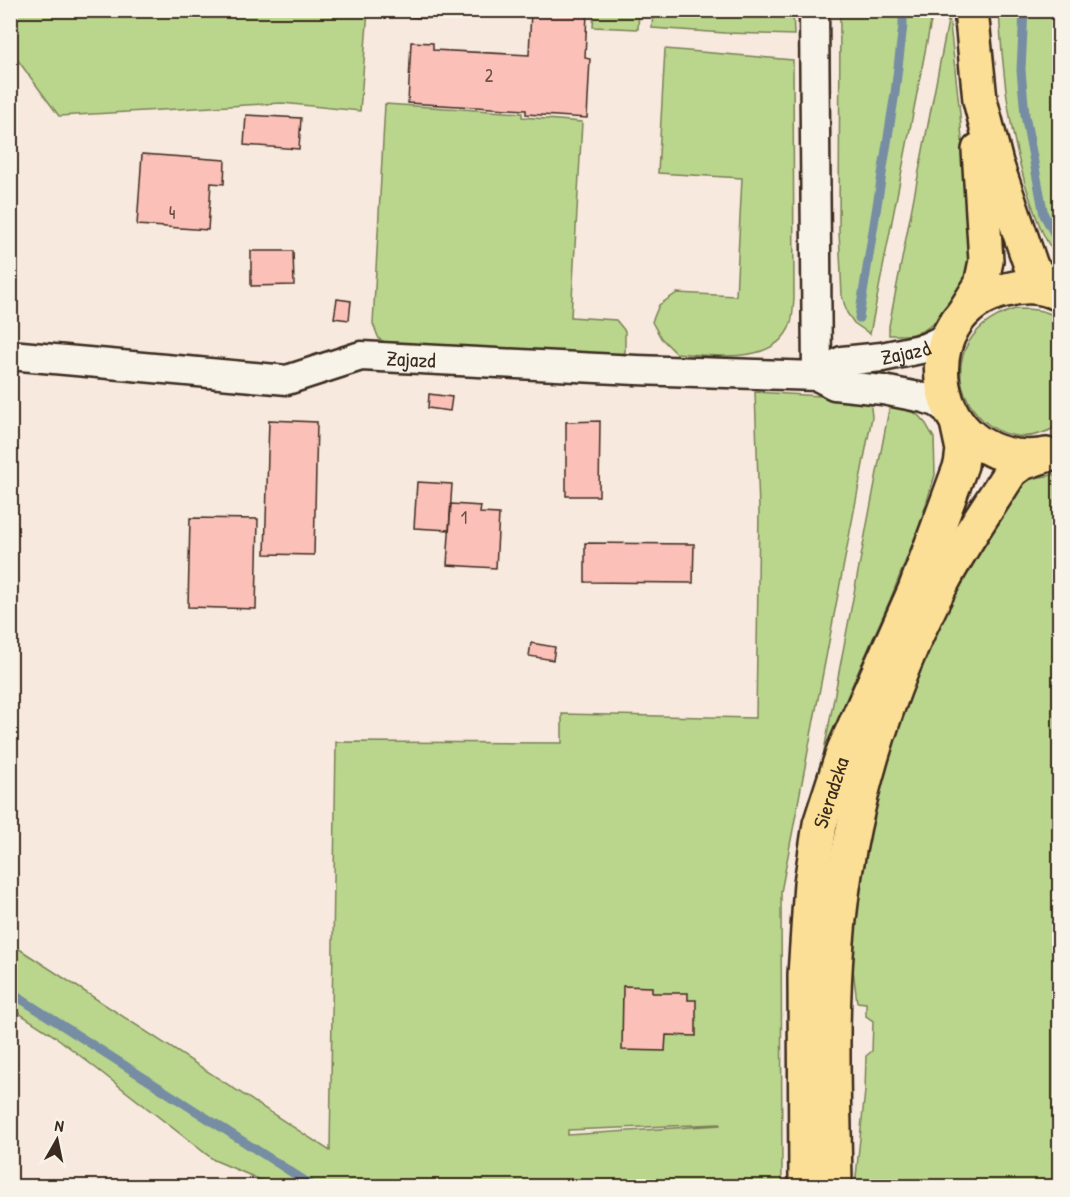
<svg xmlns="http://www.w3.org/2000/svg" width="1070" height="1197" viewBox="0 0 1070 1197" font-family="'Patrick Hand',sans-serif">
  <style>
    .green { fill: #bad68d; stroke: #7a8056; stroke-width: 1.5; fill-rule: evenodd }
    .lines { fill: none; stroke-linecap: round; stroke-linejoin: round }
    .stream { stroke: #768da3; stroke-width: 9 }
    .building { fill: #fbc0b8; stroke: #3b2a1e; stroke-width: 1.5 }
    .minor-casing { stroke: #3b2a1e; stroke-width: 33 }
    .major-casing { stroke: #3b2a1e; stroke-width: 38 }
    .minor { stroke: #f7f3e8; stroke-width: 28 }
    .major { stroke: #fbdf96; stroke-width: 33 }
    .labels { text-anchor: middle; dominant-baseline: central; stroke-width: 4.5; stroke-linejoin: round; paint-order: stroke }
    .number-label { font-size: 18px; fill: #6b5044 }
    .street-label { font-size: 21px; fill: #3b2a1e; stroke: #f7f3e8 }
  </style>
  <rect width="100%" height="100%" fill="#f8e9de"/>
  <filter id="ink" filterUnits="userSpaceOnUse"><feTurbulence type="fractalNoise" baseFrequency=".0167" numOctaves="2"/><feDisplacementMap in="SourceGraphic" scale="12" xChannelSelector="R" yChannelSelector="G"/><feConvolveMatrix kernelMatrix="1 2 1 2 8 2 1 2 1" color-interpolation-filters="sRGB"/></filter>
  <g filter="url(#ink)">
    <g class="green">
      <polygon points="10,11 368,11 360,111 282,103 59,116 11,51"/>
      <polygon points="594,11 639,11 638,29 593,27"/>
      <polygon points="653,11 793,11 794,35 725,33 652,28"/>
      <polygon points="840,11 933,11 870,334 854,323 847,313 842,296 839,231"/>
      <path d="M999 11H1059V258C1045 243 1039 224 1032 205 1010 141 1003 78 999 11Z"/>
      <path d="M949 16 960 114 970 242C970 253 971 264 968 274 963 290 940 320 926 329 915 336 901 335 889 335V326Z"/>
      <path d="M665 49 793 60 794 299C793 307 793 316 791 323 776 367 712 355 676 353L661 338 652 322 659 305 677 293 736 296 742 178 658 173Z"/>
      <polygon points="385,104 522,113 522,117 582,122 571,317 616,320 625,331 625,352 617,360 395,348 379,339 373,324"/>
      <path d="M1015 309C1031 309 1046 309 1059 319V425C981 475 907 344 1015 309Z"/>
      <path d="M755 392 870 399 872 417 781 892 782 1186H275L214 1160 56 1037 11 1008 10 943 330 1151 336 742 562 743V714L756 718 759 510ZM720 1124V1125L568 1135V1130Z"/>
      <polygon points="890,404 917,414 926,424 934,438 935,475 919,527 890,600 851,688 828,746 819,777"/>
      <polygon points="1059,474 1059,1186 855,1186 865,1091 866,1056 872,1051 873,1021 866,1016 866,1003 857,1002 850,945 851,929 874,804 901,714 952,589 1019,486 1028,479"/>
    </g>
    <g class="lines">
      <g class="stream">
        <polyline points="1024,10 1021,70 1025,115 1044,215 1060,244"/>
        <polyline points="859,318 895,93 903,25 903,10"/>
        <polyline points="10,992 313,1186"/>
      </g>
    </g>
    <g class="building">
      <polygon points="409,10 444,10 443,19 409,17"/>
      <polygon points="531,10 587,13 585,58 590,59 587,118 526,114 526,110 408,103 411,42 433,43 433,50 529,55"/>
      <polygon points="246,115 301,118 299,149 244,145"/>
      <polygon points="142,154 225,160 224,184 211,183 208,230 137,225"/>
      <polygon points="251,251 293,251 294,285 251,286"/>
      <polygon points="337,299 351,301 349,320 334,318"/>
      <polygon points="429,394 452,397 450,411 428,408"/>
      <polygon points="269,420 317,422 314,555 265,554"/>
      <polygon points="600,421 599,496 566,496 566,422"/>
      <polygon points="417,482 452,484 449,530 414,528"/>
      <polygon points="451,504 481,506 480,513 499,514 496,568 447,565"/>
      <polygon points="190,518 258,519 256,609 188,607"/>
      <polygon points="585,543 694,544 693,583 585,582"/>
      <polygon points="531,643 555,647 553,660 529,656"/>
      <polygon points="623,986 652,987 652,993 688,993 688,1000 696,1000 696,1036 666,1035 665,1051 622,1050"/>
    </g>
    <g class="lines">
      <defs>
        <g id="minor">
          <polyline points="814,10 817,376"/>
          <path id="s1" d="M10 355 287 380 361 356 636 370 817 376 834 385 883 390 924 398 937 402 951 412"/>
          <path id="s2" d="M817 376 842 361 882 357 925 348 940 341 954 326"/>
        </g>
        <g id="major">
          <polyline points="971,10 980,100 996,163 1032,269 1053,291"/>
          <polyline points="964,312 981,285 986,261 979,150"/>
          <path d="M1041 456C926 468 906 312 1006 290 1024 285 1043 286 1060 294"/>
          <path id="s3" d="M806 1186 805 975 811 883 820 824 844 750 915 590 961 465 963 450 957 422"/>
          <path d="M835 1186C834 1105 830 1023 837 942 846 820 885 691 942 583 962 544 988 508 1011 471L1022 463 1046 455"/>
        </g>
      </defs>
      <use href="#minor" class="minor-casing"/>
      <use href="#major" class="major-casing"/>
      <use href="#minor" class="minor"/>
      <use href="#major" class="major"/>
    </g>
  </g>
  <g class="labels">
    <g class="number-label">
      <text x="489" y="75">2</text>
      <text x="172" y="212">4</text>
      <text x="464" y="517">1</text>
    </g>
    <g class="street-label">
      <text stroke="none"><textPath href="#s2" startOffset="93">Zajazd</textPath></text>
      <text stroke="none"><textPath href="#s1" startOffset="406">Zajazd</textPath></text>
      <text stroke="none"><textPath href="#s3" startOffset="396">Sieradzka</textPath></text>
    </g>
  </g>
  <rect width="1070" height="1197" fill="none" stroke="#f7f3e8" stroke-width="36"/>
  <rect x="18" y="18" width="1034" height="1161" fill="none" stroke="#3b2a1e" stroke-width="2" filter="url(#ink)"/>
  <g transform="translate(57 1140) rotate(9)" stroke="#f7f3e8" stroke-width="4.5" paint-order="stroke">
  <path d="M0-4.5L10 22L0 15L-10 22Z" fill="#3b2a1e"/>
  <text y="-9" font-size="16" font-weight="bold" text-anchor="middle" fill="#3b2a1e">N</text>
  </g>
</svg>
